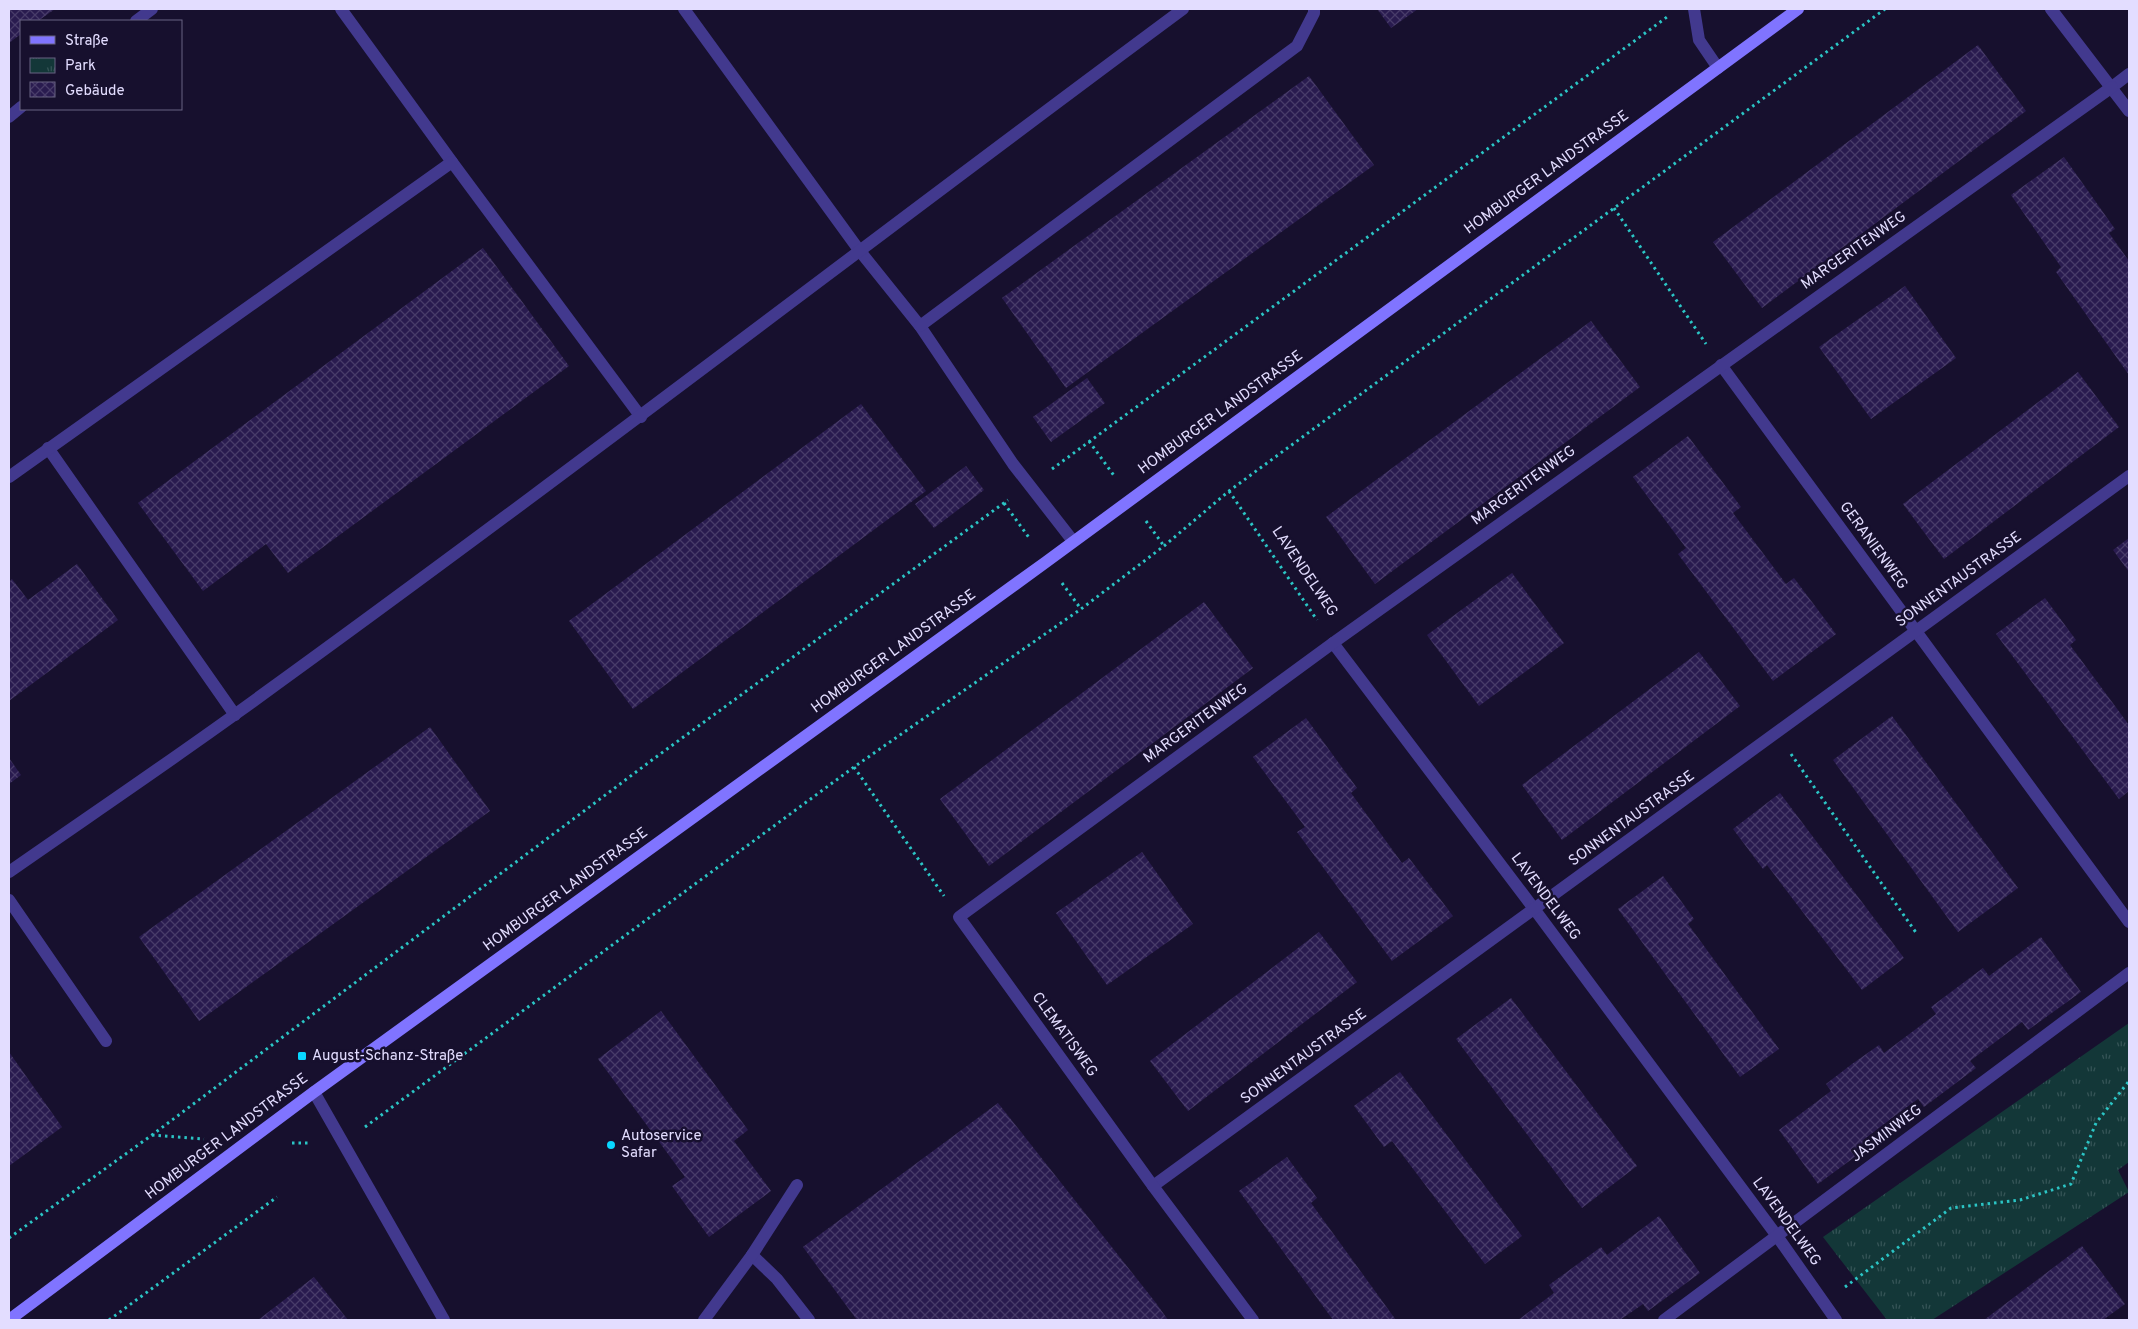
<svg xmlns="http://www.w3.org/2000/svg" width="2138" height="1329" viewBox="0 0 2138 1329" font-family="Overpass,sans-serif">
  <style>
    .park { fill: url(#park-tufts) }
    .building { fill: url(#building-cross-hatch) }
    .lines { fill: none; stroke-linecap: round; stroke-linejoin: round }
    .path { stroke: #2bc5c5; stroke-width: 3; stroke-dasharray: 2.5 4; stroke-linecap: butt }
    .lane { stroke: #42398e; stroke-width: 12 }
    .street { stroke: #42398e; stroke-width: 12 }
    .secondary { stroke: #8074ff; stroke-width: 12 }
    .poi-dot { fill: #09d7ff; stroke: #17102e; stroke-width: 2 }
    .labels { text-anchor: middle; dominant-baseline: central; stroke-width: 5; stroke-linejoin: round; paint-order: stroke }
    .street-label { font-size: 15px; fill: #e3ddff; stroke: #17102e }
    .poi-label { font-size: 15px; fill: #e3ddff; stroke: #17102e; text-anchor: start }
  </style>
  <defs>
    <pattern id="park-tufts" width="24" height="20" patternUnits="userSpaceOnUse" patternTransform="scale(1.25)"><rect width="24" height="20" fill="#133738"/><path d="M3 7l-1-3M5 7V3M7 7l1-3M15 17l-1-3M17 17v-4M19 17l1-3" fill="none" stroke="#355456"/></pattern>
    <pattern id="building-cross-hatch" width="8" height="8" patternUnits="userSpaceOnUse" patternTransform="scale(1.25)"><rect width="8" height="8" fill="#291b4f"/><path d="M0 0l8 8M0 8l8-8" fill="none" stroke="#483c69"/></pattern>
  </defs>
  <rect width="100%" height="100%" fill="#17102e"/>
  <polygon class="park" points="2129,1023 2129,1162 2118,1170 2129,1192 1932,1320 1887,1320 1823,1237"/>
  <g class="building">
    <polygon points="9,9 55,9 38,21 21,21 21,34 9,43"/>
    <polygon points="1377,9 1418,9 1391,28"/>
    <polygon points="1978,45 2026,111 1762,308 1713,242"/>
    <polygon points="1309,76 1374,165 1066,388 1002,298"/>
    <polygon points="2064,157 2115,229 2109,233 2129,261 2129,375 2056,272 2061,267 2011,195"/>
    <polygon points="483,248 569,366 288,573 266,544 203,591 138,503"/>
    <polygon points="1905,286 1956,358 1871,419 1819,347"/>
    <polygon points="1591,321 1640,387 1375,584 1326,517"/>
    <polygon points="2078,372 2119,427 1944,559 1903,504"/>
    <polygon points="1087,378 1105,403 1051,442 1033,417"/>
    <polygon points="861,404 926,491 633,709 569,621"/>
    <polygon points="1688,436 1741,507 1733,513 1786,584 1794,578 1836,634 1773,681 1678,554 1686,548 1633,477"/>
    <polygon points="966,466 984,490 934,528 915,504"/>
    <polygon points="2129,538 2129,572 2113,550"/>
    <polygon points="77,564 118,620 9,701 9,582 12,579 28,600"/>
    <polygon points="1512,573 1564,643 1479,706 1427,635"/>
    <polygon points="2045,598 2076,640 2070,645 2129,725 2129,791 2119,799 1996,634"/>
    <polygon points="1204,602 1253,668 989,866 940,799"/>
    <polygon points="1699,652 1740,706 1562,840 1522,785"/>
    <polygon points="1892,716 2018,888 1958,932 1833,760"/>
    <polygon points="1306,718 1357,788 1351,793 1402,863 1409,858 1453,916 1392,961 1297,832 1305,827 1253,757"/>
    <polygon points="430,727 490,811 199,1021 139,937"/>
    <polygon points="9,758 21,775 9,784"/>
    <polygon points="1780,793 1904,958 1862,990 1767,865 1763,869 1733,829"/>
    <polygon points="1142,852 1193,924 1107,985 1056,913"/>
    <polygon points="1663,876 1694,919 1688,924 1779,1049 1740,1077 1618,909"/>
    <polygon points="1319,932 1357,982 1188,1111 1150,1061"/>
    <polygon points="2041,937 2081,992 2028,1030 2022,1022 1970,1061 1976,1068 1924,1107 1918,1099 1892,1118 1866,1138 1871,1145 1818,1184 1779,1130 1831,1091 1826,1084 1852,1064 1879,1045 1884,1053 1936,1014 1931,1007 1983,968 1989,976"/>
    <polygon points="1511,998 1637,1166 1582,1208 1456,1039"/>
    <polygon points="661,1011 748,1130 734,1141 771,1191 709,1237 672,1186 685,1177 598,1059"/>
    <polygon points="9,1052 62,1127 9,1166"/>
    <polygon points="1400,1072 1522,1236 1485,1264 1392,1141 1384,1147 1354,1106"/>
    <polygon points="998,1103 1156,1303 1168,1320 857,1320 803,1247"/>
    <polygon points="1287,1157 1317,1198 1311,1203 1396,1320 1333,1320 1239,1191"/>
    <polygon points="1659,1216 1700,1273 1648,1311 1643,1304 1620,1320 1518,1320 1554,1293 1549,1285 1601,1247 1607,1255"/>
    <polygon points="2082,1246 2125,1304 2103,1320 1984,1320"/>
    <polygon points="314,1277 348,1320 258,1320"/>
  </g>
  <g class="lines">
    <g class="path">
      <polyline points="1614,208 1706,344"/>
      <polyline points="1089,441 1115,477"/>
      <polyline points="1052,469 1667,17"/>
      <polyline points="1229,491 1317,620"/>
      <polyline points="1004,503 1030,539"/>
      <polyline points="1146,521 1164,546"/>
      <polyline points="1062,583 1081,609"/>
      <polyline points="1791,754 1917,934"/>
      <polyline points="854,767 944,896"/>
      <polyline points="365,1127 854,767 1081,609 1164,546 1229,491 1885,9"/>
      <polyline points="152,1135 204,1139"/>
      <polyline points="292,1143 311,1143"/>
      <polyline points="9,1238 152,1135 652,760 1008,500"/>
      <polyline points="1845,1287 1951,1208 2020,1200 2071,1184 2096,1123 2129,1081"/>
      <polyline points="109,1320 277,1197"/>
    </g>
    <g class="lane">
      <polyline points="341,9 452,162"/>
      <polyline points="684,9 859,250 920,326 1013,464 1073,541"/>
      <polyline points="1694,9 1699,40 1718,68"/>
      <polyline points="136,21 152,9"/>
      <polyline points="2112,87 2129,74"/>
      <polyline points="9,117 21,107"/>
      <polyline points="920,326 1297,46 1314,13 1314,9"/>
      <polyline points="48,448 235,715"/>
      <polyline points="9,477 452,162 641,417"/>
      <path d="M9 872C85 819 162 767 237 713 556 483 867 243 1183 9"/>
      <polyline points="9,900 106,1041"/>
      <polyline points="752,1255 777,1279 809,1320"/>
      <polyline points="704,1320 752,1255 797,1185"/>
    </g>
    <g class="street">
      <polyline points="2051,9 2129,111"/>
      <polyline points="1721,365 2129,922"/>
      <polyline points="1333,643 1535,910 1777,1236 1836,1320"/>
      <polyline points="314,1092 444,1320"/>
      <polyline points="1153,1186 2129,476"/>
      <polyline points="1253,1320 1153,1186 959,917 1333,643 2112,87"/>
      <polyline points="1664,1320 2129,973"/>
    </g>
    <polyline class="secondary" points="9,1320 314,1092 1046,562 1798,9"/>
  </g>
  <g class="poi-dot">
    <rect x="297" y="1051" width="10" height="10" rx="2.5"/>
    <circle cx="611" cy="1145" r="5"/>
  </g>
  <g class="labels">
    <g class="street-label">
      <text transform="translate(1547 173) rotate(-36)">HOMBURGER LANDSTRASSE</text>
      <text transform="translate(1854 251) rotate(-35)">MARGERITENWEG</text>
      <text transform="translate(1221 413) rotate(-36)">HOMBURGER LANDSTRASSE</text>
      <text transform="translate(1524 486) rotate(-36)">MARGERITENWEG</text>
      <text transform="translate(1873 546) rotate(54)">GERANIENWEG</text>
      <text transform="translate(1304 572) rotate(56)">LAVENDELWEG</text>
      <text transform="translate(1959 580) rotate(-36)">SONNENTAUSTRASSE</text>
      <text transform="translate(894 652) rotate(-36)">HOMBURGER LANDSTRASSE</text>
      <text transform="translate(1196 724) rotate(-36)">MARGERITENWEG</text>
      <text transform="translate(1632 819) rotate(-36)">SONNENTAUSTRASSE</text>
      <text transform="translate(566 890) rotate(-36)">HOMBURGER LANDSTRASSE</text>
      <text transform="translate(1545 897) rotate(53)">LAVENDELWEG</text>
      <text transform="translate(1064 1035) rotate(54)">CLEMATISWEG</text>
      <text transform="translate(1304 1057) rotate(-36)">SONNENTAUSTRASSE</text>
      <text transform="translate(1887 1134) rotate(-37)">JASMINWEG</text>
      <text transform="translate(227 1137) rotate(-37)">HOMBURGER LANDSTRASSE</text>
      <text transform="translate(1786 1222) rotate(54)">LAVENDELWEG</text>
    </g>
    <g class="poi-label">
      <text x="312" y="1056">August-Schanz-Straße</text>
      <text x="621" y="1136">Autoservice<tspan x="621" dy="17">Safar</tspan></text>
    </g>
  </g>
  <rect width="2138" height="1329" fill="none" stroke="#e3ddff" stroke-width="20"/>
  <rect x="20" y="20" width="162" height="90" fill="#17102e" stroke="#696282"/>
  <rect x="30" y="36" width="25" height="8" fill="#8074ff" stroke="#696282"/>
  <text x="65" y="45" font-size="15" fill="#e3ddff">Straße</text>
  <rect x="30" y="58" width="25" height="15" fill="url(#park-tufts)" stroke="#696282"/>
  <text x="65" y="70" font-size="15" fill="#e3ddff">Park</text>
  <rect x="30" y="82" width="25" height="15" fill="url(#building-cross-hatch)" stroke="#696282"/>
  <text x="65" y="95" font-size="15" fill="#e3ddff">Gebäude</text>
</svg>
